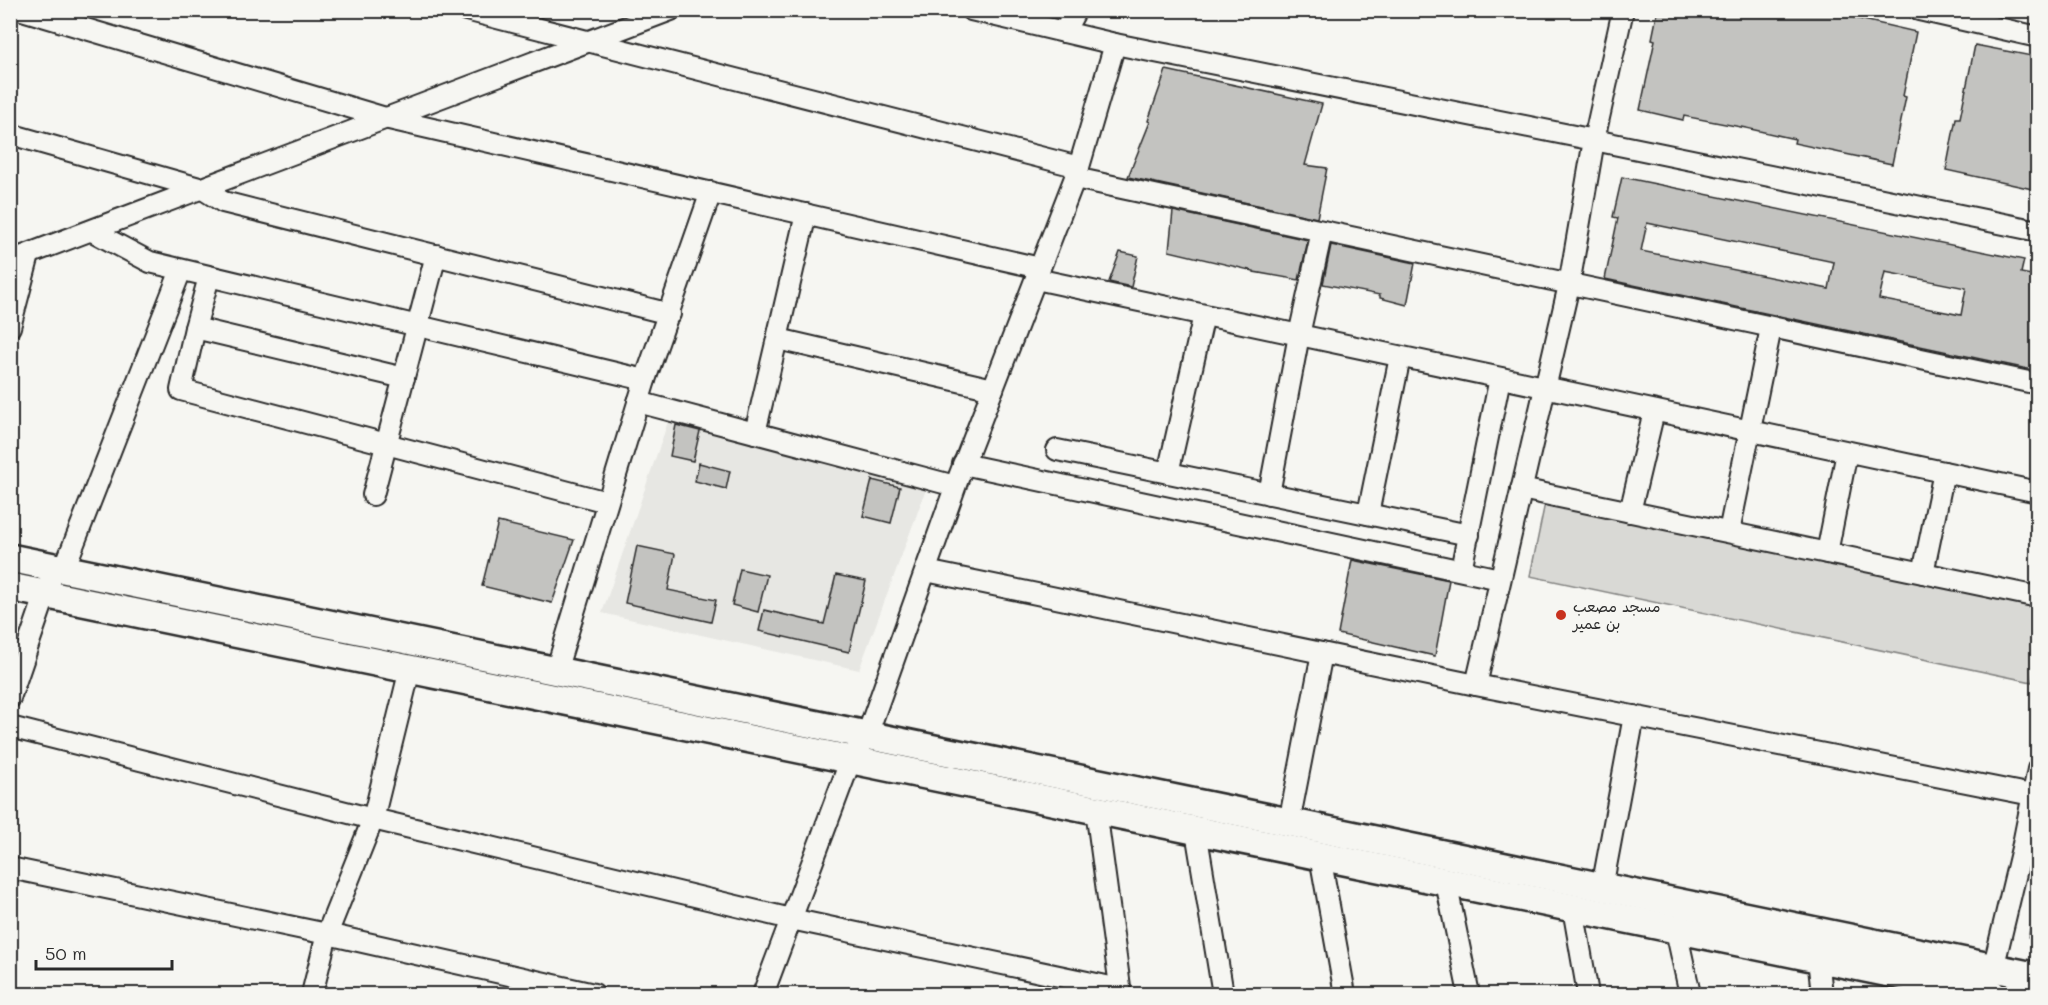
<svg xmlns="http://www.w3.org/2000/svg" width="2048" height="1005" viewBox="0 0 2048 1005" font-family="Mali,'Playpen Sans Arabic',sans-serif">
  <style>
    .built { fill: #e7e7e3 }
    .green { fill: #d9d9d5; stroke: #828280; stroke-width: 1.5 }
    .building { fill: #c3c3c0; stroke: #2b2b2b; stroke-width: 1.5; fill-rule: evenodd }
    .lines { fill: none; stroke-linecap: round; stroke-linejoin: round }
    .street-casing { stroke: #2b2b2b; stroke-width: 24 }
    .secondary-casing { stroke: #2b2b2b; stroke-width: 32 }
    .street { stroke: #f6f6f2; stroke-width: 20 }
    .secondary { stroke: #f6f6f2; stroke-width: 27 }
    .poi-dot { fill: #c8321e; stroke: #f6f6f2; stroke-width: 2 }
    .labels { text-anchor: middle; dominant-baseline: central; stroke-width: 4.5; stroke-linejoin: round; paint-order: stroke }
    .poi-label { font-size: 15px; fill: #2b2b2b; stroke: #f6f6f2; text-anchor: start }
  </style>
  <rect width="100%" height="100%" fill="#f6f6f2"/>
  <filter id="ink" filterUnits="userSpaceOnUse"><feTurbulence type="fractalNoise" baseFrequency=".0167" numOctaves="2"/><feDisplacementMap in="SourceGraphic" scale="12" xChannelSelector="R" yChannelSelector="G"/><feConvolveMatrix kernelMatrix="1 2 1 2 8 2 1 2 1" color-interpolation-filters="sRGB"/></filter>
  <g filter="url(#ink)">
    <polygon class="built" points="669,419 927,487 859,670 602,613"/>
    <g class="green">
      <polygon points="1545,503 2037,605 2037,655 2032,682 1530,576"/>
      <polygon points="2037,894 2037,940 2028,938"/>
    </g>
    <g class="building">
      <polygon points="1658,10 1820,10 1916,32 1903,96 1906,97 1892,164 1794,143 1795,139 1746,128 1684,116 1683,120 1640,110 1655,40 1652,39"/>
      <polygon points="1975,45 2037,57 2037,190 1946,170 1956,118 1960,118"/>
      <polygon points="1166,70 1322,104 1305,165 1327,168 1317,218 1128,177 1150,122 1148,121"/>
      <path d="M1622 177 2024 260 2021 273 2037 276V371L1605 279 1618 218 1613 217ZM1647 223 1834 262 1829 289 1641 251ZM1885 272 1966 288 1961 315 1879 299Z"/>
      <polygon points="1173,211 1308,240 1299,280 1254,272 1254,271 1169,251"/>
      <polygon points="1331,245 1415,263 1407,305 1380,298 1380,295 1323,284"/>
      <polygon points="1120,252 1138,256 1131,287 1109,282"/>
      <polygon points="676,425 700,431 693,461 670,456"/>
      <polygon points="699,463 730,471 726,489 695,481"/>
      <polygon points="872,480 900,487 891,523 863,516"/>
      <polygon points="498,522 574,540 552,603 482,586"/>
      <polygon points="637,546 675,554 668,590 716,600 711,622 625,603"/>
      <polygon points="1352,560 1449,580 1435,656 1338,634"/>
      <polygon points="740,569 767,575 758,612 732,605"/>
      <polygon points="836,575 866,581 849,652 759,631 764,610 824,624"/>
    </g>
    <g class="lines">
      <defs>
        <g id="street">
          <polyline points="22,10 389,119 1040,268"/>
          <polyline points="466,10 1079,167"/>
          <polyline points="971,10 1115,44 1594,140 1569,285 1476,685"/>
          <polyline points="1623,10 1594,140 2038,231"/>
          <polyline points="1919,10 2038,37"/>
          <polyline points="1064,32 1076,10"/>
          <polyline points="10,134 203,189 223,202 670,314"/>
          <polyline points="1075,178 2038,384"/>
          <polyline points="92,231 150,262 645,380"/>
          <polyline points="10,261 671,10"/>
          <polyline points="209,277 195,328 181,390 607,502"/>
          <polyline points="1036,279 2038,492"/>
          <polyline points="10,327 29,255"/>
          <polyline points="195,328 404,378"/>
          <polyline points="778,339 993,389"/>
          <polyline points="638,402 955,486"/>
          <polyline points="755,433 806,214"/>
          <polyline points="1057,450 1469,535"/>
          <polyline points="963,464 1500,579"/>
          <polyline points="1168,473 1204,315"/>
          <polyline points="1521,489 2038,597"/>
          <polyline points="1269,494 1299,335 1322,231"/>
          <polyline points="373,495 436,255"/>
          <polyline points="1630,512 1654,411"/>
          <polyline points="1368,514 1400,357"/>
          <polyline points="1729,532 1771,328"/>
          <polyline points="1827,553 1847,452"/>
          <polyline points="64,569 181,270"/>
          <polyline points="1461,570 1500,378"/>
          <polyline points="926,571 1476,685 2032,795"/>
          <polyline points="1923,573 1944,472"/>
          <polyline points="556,671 645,380 711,192"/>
          <polyline points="10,698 55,567"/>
          <polyline points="10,727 373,819 791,919 1120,989"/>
          <polyline points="1096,810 1121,994"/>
          <polyline points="1289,823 1322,653"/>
          <polyline points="1196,831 1223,994"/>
          <polyline points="1320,856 1345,994"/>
          <polyline points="10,868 327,934 594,994"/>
          <polyline points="1446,882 1469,994"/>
          <polyline points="1602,888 1634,716"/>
          <polyline points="1573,908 1588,994"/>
          <polyline points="1676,930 1690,994"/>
          <polyline points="1818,959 1822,994"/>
          <polyline points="1993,969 2023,844 2038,769"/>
          <polyline points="312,994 327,934 373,819 410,669"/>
          <polyline points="763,994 851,759 867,735 958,479 1079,167 1115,44"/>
        </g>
        <g id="secondary">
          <polyline points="10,558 2038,977"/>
          <polyline points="10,587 1992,994"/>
        </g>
      </defs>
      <use href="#street" class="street-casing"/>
      <use href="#secondary" class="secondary-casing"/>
      <use href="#street" class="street"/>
      <use href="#secondary" class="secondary"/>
    </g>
  </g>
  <circle class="poi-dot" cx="1561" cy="615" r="6"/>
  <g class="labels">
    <g class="poi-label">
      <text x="1573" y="606">مسجد مصعب<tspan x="1573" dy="17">بن عمير</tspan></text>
    </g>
  </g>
  <rect width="2048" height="1005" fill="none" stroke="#f6f6f2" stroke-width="36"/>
  <rect x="18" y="18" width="2012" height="969" fill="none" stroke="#2b2b2b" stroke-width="2" filter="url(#ink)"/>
  <path d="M36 960v9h136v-9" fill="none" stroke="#2b2b2b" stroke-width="3"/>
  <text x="45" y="960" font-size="18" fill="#2b2b2b" stroke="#f6f6f2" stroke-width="4.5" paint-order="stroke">50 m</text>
</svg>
